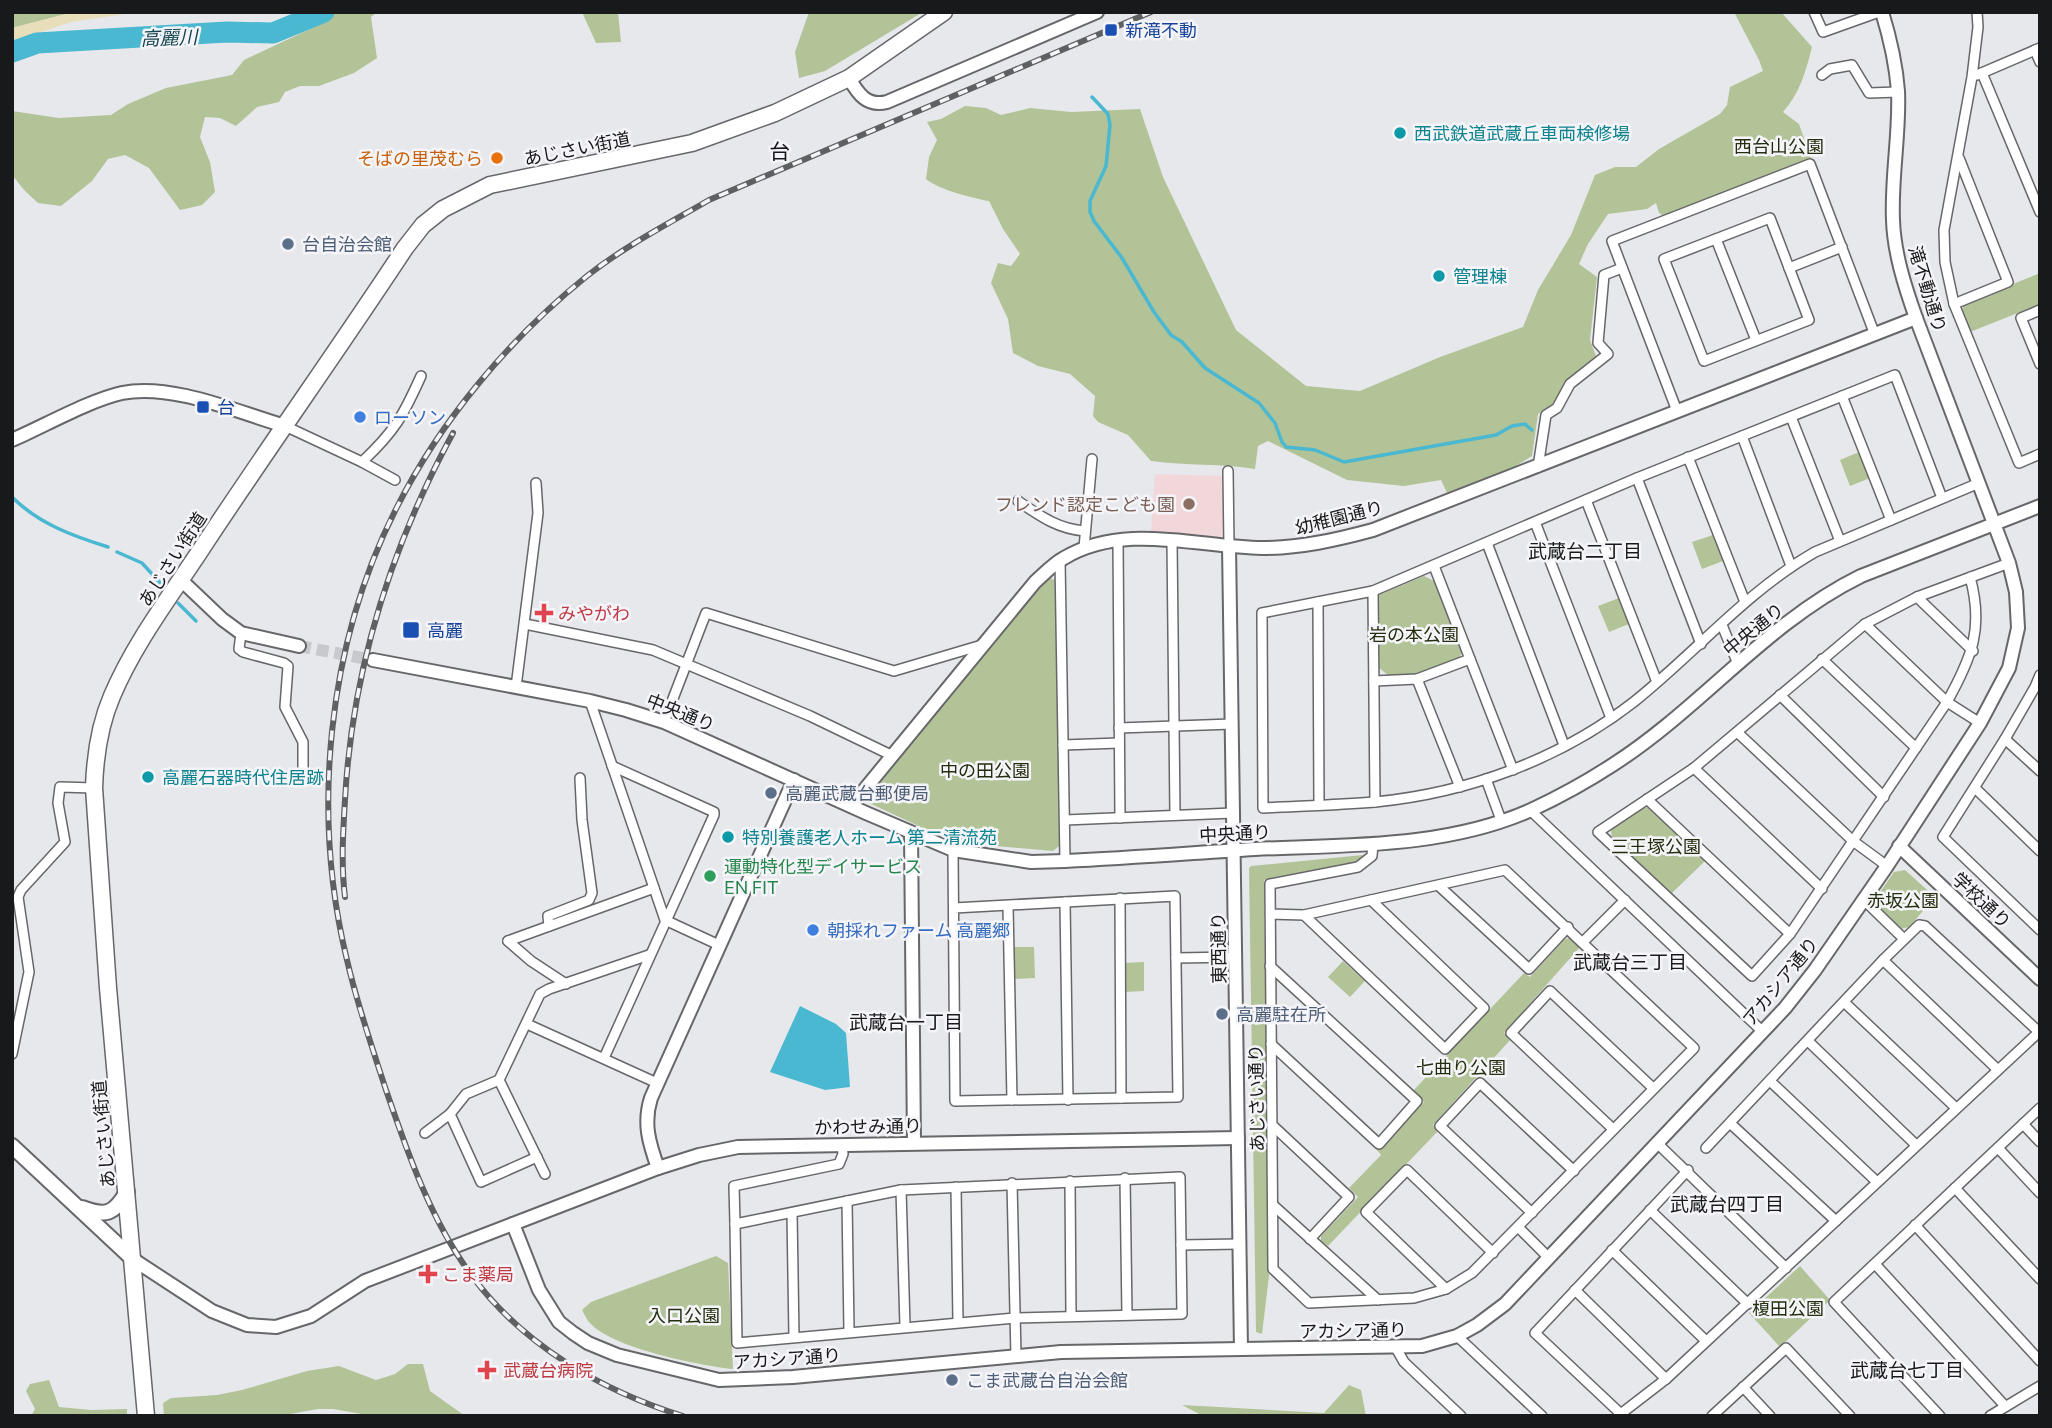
<svg xmlns="http://www.w3.org/2000/svg" width="2052" height="1428" viewBox="0 0 2052 1428" font-family="Commissioner,'Noto Sans JP',sans-serif">
  <style>
    .education { fill: #f1d7da }
    .green { fill: #b2c397 }
    .sand { fill: #e8dfba }
    .water { fill: #4ab8d0 }
    .lines { fill: none; stroke-linecap: round; stroke-linejoin: round }
    .stream { stroke: #4ab8d0; stroke-width: 3.5 }
    .river { stroke: #4ab8d0; stroke-width: 21 }
    .secondary-tunnel { stroke: #c8c9cc; stroke-width: 12; stroke-dasharray: 12 6; stroke-linecap: butt }
    .street-casing { stroke: #67676a; stroke-width: 12 }
    .secondary-casing { stroke: #67676a; stroke-width: 16 }
    .primary-casing { stroke: #67676a; stroke-width: 18 }
    .highway-casing { stroke: #67676a; stroke-width: 19 }
    .street { stroke: #fff; stroke-width: 9 }
    .secondary { stroke: #fff; stroke-width: 12 }
    .primary { stroke: #fff; stroke-width: 14 }
    .highway { stroke: #fff; stroke-width: 16 }
    .rail-casing { stroke: #5f6062; stroke-width: 6 }
    .rail { stroke: #f5f5f9; stroke-width: 3.5; stroke-dasharray: 10; stroke-linecap: butt }
    .transit-dot { fill: #1a4fb4; stroke: #f5f5f9; stroke-width: 2.5 }
    .culture-dot { fill: #0f9aa8; stroke: #f5f5f9; stroke-width: 2.5 }
    .food-dot { fill: #e8710a; stroke: #f5f5f9; stroke-width: 2.5 }
    .service-dot { fill: #5c6f8a; stroke: #f5f5f9; stroke-width: 2.5 }
    .shop-dot { fill: #3f7fe0; stroke: #f5f5f9; stroke-width: 2.5 }
    .education-dot { fill: #8d6e63; stroke: #f5f5f9; stroke-width: 2.5 }
    .health-dot { fill: #e0444e; stroke: #f5f5f9; stroke-width: 2.5 }
    .leisure-dot { fill: #2e9e5b; stroke: #f5f5f9; stroke-width: 2.5 }
    .labels { text-anchor: middle; dominant-baseline: central; stroke-width: 5; stroke-linejoin: round; paint-order: stroke }
    .transit-label { font-size: 18px; fill: #164399; stroke: #f5f5f9; text-anchor: start }
    .culture-label { font-size: 18px; fill: #0d838f; stroke: #f5f5f9; text-anchor: start }
    .park-label { font-size: 18px; fill: #232e0e; stroke: #f5f5f9 }
    .street-label { font-size: 18px; fill: #18191a; stroke: #f5f5f9 }
    .food-label { font-size: 18px; fill: #c56008; stroke: #f5f5f9; text-anchor: end }
    .service-label { font-size: 18px; fill: #4e5e75; stroke: #f5f5f9; text-anchor: start }
    .shop-label { font-size: 18px; fill: #366cbe; stroke: #f5f5f9; text-anchor: start }
    .education-label { font-size: 18px; fill: #785e54; stroke: #f5f5f9; text-anchor: end }
    .health-label { font-size: 18px; fill: #be3a42; stroke: #f5f5f9; text-anchor: start }
    .leisure-label { font-size: 18px; fill: #27864d; stroke: #f5f5f9; text-anchor: start }
    .water-label { font-size: 19px; font-style: italic; fill: #154650; stroke: #f5f5f9 }
    .neighbourhood-label { font-size: 19px; fill: #18191a; stroke: #f5f5f9 }
    .quarter-label { font-size: 21px; fill: #18191a; stroke: #f5f5f9 }
  </style>
  <rect width="100%" height="100%" fill="#e7e8ec"/>
  <polygon class="education" points="1155,474 1225,476 1224,535 1220,538 1151,532"/>
  <g class="green">
    <polygon points="12,12 74,12 12,28"/>
    <polygon points="336,12 377,12 371,17 377,58 354,73 319,86 300,86 285,92 279,102 257,107 236,126 220,118 205,117 200,137 210,162 215,192 202,205 180,210 149,168 125,155 108,159 92,181 61,206 38,203 25,191 12,175 12,111 59,118 111,115 128,104 166,88 232,75 244,60 327,21"/>
    <polygon points="582,12 618,12 621,42 596,43"/>
    <polygon points="809,12 923,12 825,71 799,78 795,52"/>
    <path d="M1734 12H1781L1812 47C1806 71 1800 93 1783 112L1799 124 1811 158 1664 216 1659 213 1656 203 1647 209 1608 214 1588 244 1579 264 1597 277 1590 340 1596 356 1566 382 1553 405 1538 414 1532 456 1514 467 1447 493 1441 480 1404 486 1347 480 1268 441 1258 446 1255 469C1221 463 1186 466 1151 461L1128 435 1098 422 1093 416 1095 396 1070 374 1038 366 1013 353 1008 319 991 283 998 263 1011 266 1020 254 1003 229 989 201C972 198 939 190 926 179L929 157 937 140 927 122 941 119 965 106 986 108 1001 115 1030 108 1071 112 1140 109 1163 177 1236 330 1306 386 1360 391 1440 357 1523 327 1538 290 1571 235 1595 175 1615 167H1636L1659 149 1720 114 1727 105 1730 87 1763 71 1759 60Z"/>
    <polygon points="2040,273 2040,304 1970,332 1962,310 1964,304"/>
    <polygon points="1859,452 1870,478 1850,486 1840,460"/>
    <polygon points="1713,535 1723,561 1702,569 1692,542"/>
    <polygon points="1424,576 1434,581 1462,652 1459,659 1420,674 1389,676 1378,667 1376,601 1379,595"/>
    <polygon points="1049,578 1056,580 1059,846 1053,851 985,845 938,835 869,803 868,798 1039,586"/>
    <polygon points="1619,598 1629,624 1609,632 1598,606"/>
    <polygon points="1650,807 1705,861 1672,893 1612,838 1611,830 1644,808"/>
    <polygon points="1363,855 1360,861 1264,880 1269,1276 1262,1334 1256,1332 1249,868 1251,866"/>
    <polygon points="1905,870 1935,897 1909,927 1900,929 1876,904 1876,898 1894,872"/>
    <polygon points="1571,938 1580,947 1504,1033 1511,1039 1433,1125 1438,1131 1328,1246 1321,1241 1321,1236 1358,1197 1349,1188 1381,1155 1377,1150 1424,1102 1413,1091 1524,973 1530,977 1565,939"/>
    <polygon points="1014,947 1034,947 1035,978 1015,979"/>
    <polygon points="1343,961 1365,981 1350,997 1328,977"/>
    <polygon points="1144,962 1144,991 1125,992 1124,963"/>
    <path d="M716 1256 728 1263 733 1369C701 1366 613 1348 591 1324 587 1321 585 1315 582 1310L591 1302Z"/>
    <polygon points="1800,1266 1830,1300 1780,1347 1749,1313"/>
    <polygon points="408,1364 423,1364 430,1391 465,1416 373,1416 333,1409 318,1409 279,1416 164,1416 163,1403 171,1398 217,1395 242,1390 307,1371 339,1366 376,1380 395,1374"/>
    <polygon points="49,1380 59,1407 91,1410 127,1409 127,1416 31,1416 35,1409 26,1391 30,1384"/>
    <polygon points="1349,1385 1361,1390 1366,1416 1203,1416 1182,1405 1324,1413"/>
  </g>
  <polygon class="sand" points="74,12 139,12 71,22 12,42 12,28"/>
  <polygon class="water" points="800,1006 836,1024 846,1033 850,1087 825,1090 770,1072"/>
  <g class="lines">
    <g class="stream">
      <polyline points="1092,97 1108,114 1110,125 1106,166 1090,201 1090,212 1094,221 1122,258 1154,312 1171,335 1182,342 1205,368 1259,403 1275,423 1282,442 1286,447 1315,450 1344,462 1496,435 1512,426 1525,424 1532,430"/>
      <path d="M12 497C39 524 73 536 108 547"/>
      <polyline points="117,552 142,563 163,586"/>
      <polyline points="178,603 196,621"/>
    </g>
    <polyline class="river" points="12,52 37,43 227,32 273,33 324,12"/>
    <polyline class="secondary-tunnel" points="299,646 373,660"/>
    <defs>
      <g id="street">
        <polyline points="1814,12 1823,32 1879,12"/>
        <polyline points="1977,12 1978,27 1972,77 1944,230 1945,262 1954,304 2019,463 2040,454"/>
        <polyline points="2035,50 2040,62"/>
        <polyline points="1982,73 2040,212"/>
        <polyline points="1822,75 1830,69 1852,65 1869,93 1898,92"/>
        <polyline points="1977,75 2040,48"/>
        <polygon points="1770,218 1809,320 1704,361 1664,259"/>
        <polyline points="1716,239 1756,340"/>
        <polyline points="1789,268 1842,247"/>
        <polyline points="1954,304 2008,282 1959,158"/>
        <polyline points="2040,310 2021,318 2040,364"/>
        <polyline points="1842,396 1891,520"/>
        <polyline points="1677,411 1612,241 1810,164 1875,335"/>
        <polyline points="1791,417 1840,541"/>
        <polyline points="285,426 362,462 395,480"/>
        <polyline points="1742,436 1791,566"/>
        <polyline points="1688,457 1745,602"/>
        <path d="M362 462C395 431 403 416 421 376"/>
        <polyline points="1538,467 1546,415 1557,408 1570,384 1608,354 1598,343 1604,275 1622,268"/>
        <polyline points="1228,471 1229,546"/>
        <polyline points="1637,478 1701,644"/>
        <path d="M1942 498 1895 375 1637 478 1373 591 1262 613 1263 808C1301 806 1338 805 1375 802 1468 793 1561 759 1635 701 1696 652 1747 591 1815 552L1979 483"/>
        <polyline points="1586,500 1657,682"/>
        <path d="M1018 501C1040 516 1058 529 1085 531"/>
        <polyline points="1535,522 1611,718"/>
        <polyline points="1118,540 1120,818"/>
        <polyline points="1172,541 1175,815"/>
        <polyline points="1487,543 1564,745"/>
        <polyline points="1084,548 1092,459"/>
        <polyline points="1060,560 1065,861"/>
        <polyline points="1434,566 1513,770"/>
        <path d="M1970 577C1984 628 1972 657 1947 702L1790 934 1752 976 1598 832 1694 768 1865 624 1917 597 2009 563"/>
        <polyline points="1373,591 1375,802"/>
        <polyline points="1917,597 1973,651"/>
        <polyline points="1318,602 1319,805"/>
        <polyline points="525,624 653,650 810,716 893,756"/>
        <polyline points="1865,624 1947,702 1980,723"/>
        <polyline points="1722,625 1738,664"/>
        <polyline points="241,633 239,649 243,652 284,663 288,666 285,707 303,742 303,770"/>
        <polyline points="1822,659 1916,748"/>
        <polyline points="2040,675 2035,687 2005,739 1943,837 2040,930"/>
        <polyline points="1417,679 1460,787"/>
        <polyline points="1374,681 1417,679 1470,659"/>
        <polyline points="516,687 538,513 536,483"/>
        <polyline points="1780,695 1884,797"/>
        <polyline points="590,701 665,920 719,945"/>
        <polyline points="664,722 706,613 894,671 982,645"/>
        <polyline points="1119,728 1232,724"/>
        <polyline points="1737,732 1853,841 1887,866"/>
        <polyline points="2005,739 2040,771"/>
        <polyline points="1063,745 1119,743"/>
        <polyline points="1694,768 1822,889"/>
        <polyline points="1486,779 1501,820"/>
        <polyline points="1975,788 2040,851"/>
        <polyline points="1647,799 1790,934"/>
        <polyline points="1530,810 1763,1032"/>
        <polyline points="1065,820 1233,813"/>
        <polyline points="953,850 955,1101 1178,1097 1175,896 954,908"/>
        <polyline points="1439,886 1529,969 1568,927"/>
        <polyline points="1120,898 1121,1098"/>
        <polyline points="1864,900 1904,939"/>
        <polyline points="1065,902 1068,1100"/>
        <polyline points="1008,906 1012,1100"/>
        <polyline points="1270,914 1304,915 1505,870 1694,1048 1472,1273 1446,1289 1414,1298 1309,1303 1273,1269 1270,884 1358,867 1372,856 1373,843"/>
        <polyline points="1304,915 1445,1049 1484,1008 1371,900"/>
        <polyline points="549,926 548,916 589,900 592,893 582,820 580,778"/>
        <polyline points="508,941 654,888"/>
        <polyline points="508,941 531,961 566,984"/>
        <polyline points="1583,942 1625,900"/>
        <polyline points="1176,958 1235,957"/>
        <polyline points="1883,960 1998,1070"/>
        <polyline points="1270,966 1417,1101 1379,1144 1271,1044"/>
        <polyline points="1844,1002 1956,1108"/>
        <polyline points="527,1024 657,1083"/>
        <polyline points="1808,1041 1916,1145"/>
        <polyline points="12,1054 29,972 18,897 21,890 65,842 58,803 60,787 94,788"/>
        <polyline points="604,1058 714,815 714,812 612,766"/>
        <polyline points="499,1080 545,1174"/>
        <polyline points="1770,1081 1876,1181"/>
        <polyline points="450,1114 481,1182 537,1157"/>
        <polyline points="1731,1124 1836,1221"/>
        <polyline points="2023,1124 2040,1142"/>
        <polyline points="1272,1125 1349,1197 1310,1239"/>
        <polyline points="1613,1129 1511,1033 1550,991 1653,1088"/>
        <polyline points="425,1133 450,1114 466,1094 499,1080 540,994 549,989 649,955"/>
        <polyline points="1657,1143 1786,1268"/>
        <polyline points="1706,1148 1883,960 1919,925 1925,926 2039,1032"/>
        <polyline points="1998,1148 2040,1193"/>
        <polygon points="1180,1177 1182,1314 1015,1318 737,1343 735,1224 901,1190"/>
        <polyline points="1125,1178 1127,1315"/>
        <polyline points="1070,1181 1071,1316"/>
        <polyline points="1012,1183 1016,1356"/>
        <polyline points="956,1187 958,1322"/>
        <polyline points="1955,1188 2040,1279"/>
        <polyline points="901,1190 905,1326"/>
        <polyline points="847,1201 849,1331"/>
        <polyline points="1273,1205 1378,1300"/>
        <polyline points="1650,1210 1748,1304"/>
        <polyline points="792,1213 794,1337"/>
        <polyline points="1532,1213 1440,1126 1480,1083 1574,1171"/>
        <polyline points="735,1224 734,1186 839,1164 843,1154 842,1145"/>
        <polyline points="1915,1225 2040,1361"/>
        <polyline points="1519,1228 1549,1258"/>
        <polyline points="1181,1245 1240,1244"/>
        <polyline points="1612,1250 1706,1341"/>
        <polyline points="1875,1264 2005,1406"/>
        <polyline points="1446,1289 1366,1212 1407,1170 1493,1253"/>
        <polyline points="1575,1290 1666,1379"/>
        <polyline points="1457,1336 1542,1416"/>
        <polyline points="1396,1348 1404,1362 1461,1416"/>
        <polyline points="1743,1387 1770,1416"/>
        <polyline points="1621,1414 1535,1333 1688,1170"/>
        <polyline points="1618,1416 1666,1379 2040,1031"/>
        <polyline points="1712,1416 1786,1348 1850,1416"/>
        <polyline points="1940,1416 1834,1302 2040,1108"/>
        <polyline points="1990,1416 2040,1386"/>
      </g>
      <g id="secondary">
        <path d="M849 78C858 94 867 107 887 102L1097 12"/>
        <path d="M12 440C44 426 90 400 122 393 172 383 237 412 285 426"/>
        <polyline points="1229,546 1241,1349"/>
        <polyline points="181,580 222,619 241,633 299,646"/>
        <path d="M373 660 590 701 626 710 664 722 866 813 953 850 1031 862 1065 861C1129 858 1192 853 1255 849 1346 845 1446 848 1531 810 1559 797 1588 781 1614 764 1701 708 1767 622 1861 576L2040 506"/>
        <path d="M851 806 1035 582C1044 574 1053 564 1064 558 1124 522 1197 547 1262 548 1300 548 1336 540 1373 530L1916 318"/>
        <polyline points="911,833 914,1143"/>
        <polyline points="1899,846 2040,979"/>
        <path d="M658 1168C649 1143 643 1123 651 1098L794 780"/>
        <path d="M513 1224 539 1290 559 1322 573 1333 588 1343 617 1355 719 1380 793 1377 1061 1352 1422 1346 1457 1336 1477 1325 1505 1304 1785 1008 1815 970 1887 866 1980 723 2009 668 2018 628 2016 592 2009 563 1916 318C1905 287 1894 253 1893 220 1891 177 1900 134 1898 91 1896 64 1890 38 1882 12"/>
        <polyline points="134,1260 212,1311 247,1325 276,1327 311,1316 365,1281 658,1168 699,1155 738,1147 1238,1138"/>
      </g>
      <g id="primary">
        <polyline points="12,1146 134,1260"/>
        <path d="M82 1208C106 1217 114 1214 127 1192"/>
      </g>
      <path id="highway" d="M146 1416 108 988 94 788C95 756 99 726 112 696 134 644 169 598 200 551 267 449 338 350 405 248L423 225 443 209 490 185 692 143 775 113 849 78 944 12"/>
    </defs>
    <use href="#street" class="street-casing"/>
    <use href="#secondary" class="secondary-casing"/>
    <use href="#primary" class="primary-casing"/>
    <use href="#highway" class="highway-casing"/>
    <use href="#street" class="street"/>
    <use href="#secondary" class="secondary"/>
    <use href="#primary" class="primary"/>
    <use href="#highway" class="highway"/>
    <defs>
      <g id="rail">
        <path d="M345 897C341 865 343 832 345 800 352 670 391 547 453 433"/>
        <path d="M683 1416C602 1391 523 1345 472 1276 431 1221 408 1154 386 1090 372 1047 357 1004 347 960 311 813 327 645 396 509 440 421 510 338 587 276 625 246 668 224 709 200L1151 12"/>
      </g>
    </defs>
    <use href="#rail" class="rail-casing"/>
    <use href="#rail" class="rail"/>
  </g>
  <g class="transit-dot">
    <rect x="1104" y="23" width="14" height="14" rx="3.5"/>
    <rect x="196" y="400" width="14" height="14" rx="3.5"/>
    <rect x="402" y="621" width="18" height="18" rx="3.5"/>
  </g>
  <g class="culture-dot">
    <circle cx="1400" cy="133" r="7"/>
    <circle cx="1439" cy="276" r="7"/>
    <circle cx="148" cy="777" r="7"/>
    <circle cx="728" cy="837" r="7"/>
  </g>
  <circle class="food-dot" cx="497" cy="158" r="7"/>
  <g class="service-dot">
    <circle cx="288" cy="244" r="7"/>
    <circle cx="771" cy="793" r="7"/>
    <circle cx="1222" cy="1014" r="7"/>
    <circle cx="952" cy="1380" r="7"/>
  </g>
  <g class="shop-dot">
    <circle cx="360" cy="417" r="7"/>
    <circle cx="813" cy="930" r="7"/>
  </g>
  <circle class="education-dot" cx="1189" cy="504" r="7"/>
  <g class="health-dot">
    <path d="M540.5 602.5h7v7h7v7h-7v7h-7v-7h-7v-7h7z"/>
    <path d="M424.5 1263.5h7v7h7v7h-7v7h-7v-7h-7v-7h7z"/>
    <path d="M483.5 1359.5h7v7h7v7h-7v7h-7v-7h-7v-7h7z"/>
  </g>
  <circle class="leisure-dot" cx="710" cy="876" r="7"/>
  <g class="labels">
    <g class="transit-label">
      <text x="1125" y="30">新滝不動</text>
      <text x="217" y="407">台</text>
      <text x="427" y="630">高麗</text>
    </g>
    <g class="culture-label">
      <text x="1414" y="133">西武鉄道武蔵丘車両検修場</text>
      <text x="1453" y="276">管理棟</text>
      <text x="162" y="777">高麗石器時代住居跡</text>
      <text x="742" y="837">特別養護老人ホーム 第二清流苑</text>
    </g>
    <g class="park-label">
      <text x="1779" y="146">西台山公園</text>
      <text x="1414" y="634">岩の本公園</text>
      <text x="985" y="770">中の田公園</text>
      <text x="1656" y="846">三王塚公園</text>
      <text x="1903" y="900">赤坂公園</text>
      <text x="1461" y="1067">七曲り公園</text>
      <text x="1788" y="1308">榎田公園</text>
      <text x="684" y="1315">入口公園</text>
    </g>
    <g class="street-label">
      <text transform="translate(577 148) rotate(-11)">あじさい街道</text>
      <text transform="translate(1928 289) rotate(73)">滝不動通り</text>
      <text transform="translate(1339 517) rotate(-14)">幼稚園通り</text>
      <text transform="translate(172 559) rotate(-57)">あじさい街道</text>
      <text transform="translate(1753 629) rotate(-39)">中央通り</text>
      <text transform="translate(681 712) rotate(22)">中央通り</text>
      <text transform="translate(1235 833) rotate(-3)">中央通り</text>
      <text transform="translate(1982 900) rotate(43)">学校通り</text>
      <text transform="translate(1218 948) rotate(-91)">東西通り</text>
      <text transform="translate(1780 981) rotate(-51)">アカシア通り</text>
      <text transform="translate(1256 1098) rotate(-91)">あじさい通り</text>
      <text transform="translate(868 1126) rotate(-1)">かわせみ通り</text>
      <text transform="translate(103 1134) rotate(-95)">あじさい街道</text>
      <text transform="translate(1353 1330) rotate(-1)">アカシア通り</text>
      <text transform="translate(787 1358) rotate(-4)">アカシア通り</text>
    </g>
    <g class="food-label">
      <text x="483" y="158">そばの里茂むら</text>
    </g>
    <g class="service-label">
      <text x="302" y="244">台自治会館</text>
      <text x="785" y="793">高麗武蔵台郵便局</text>
      <text x="1236" y="1014">高麗駐在所</text>
      <text x="966" y="1380">こま武蔵台自治会館</text>
    </g>
    <g class="shop-label">
      <text x="374" y="417">ローソン</text>
      <text x="827" y="930">朝採れファーム 高麗郷</text>
    </g>
    <g class="education-label">
      <text x="1175" y="504">フレンド認定こども園</text>
    </g>
    <g class="health-label">
      <text x="558" y="613">みやがわ</text>
      <text x="442" y="1274">こま薬局</text>
      <text x="503" y="1370">武蔵台病院</text>
    </g>
    <g class="leisure-label">
      <text x="724" y="866">運動特化型デイサービス<tspan x="724" dy="21">EN FIT</tspan></text>
    </g>
    <g class="water-label">
      <text transform="translate(169 37) rotate(-2)">高麗川</text>
    </g>
    <g class="neighbourhood-label">
      <text x="1585" y="550">武蔵台二丁目</text>
      <text x="1630" y="961">武蔵台三丁目</text>
      <text x="906" y="1021">武蔵台一丁目</text>
      <text x="1727" y="1203">武蔵台四丁目</text>
      <text x="1907" y="1369">武蔵台七丁目</text>
    </g>
    <g class="quarter-label">
      <text x="780" y="150">台</text>
    </g>
  </g>
  <rect width="2052" height="1428" fill="none" stroke="#18191a" stroke-width="28"/>
</svg>
